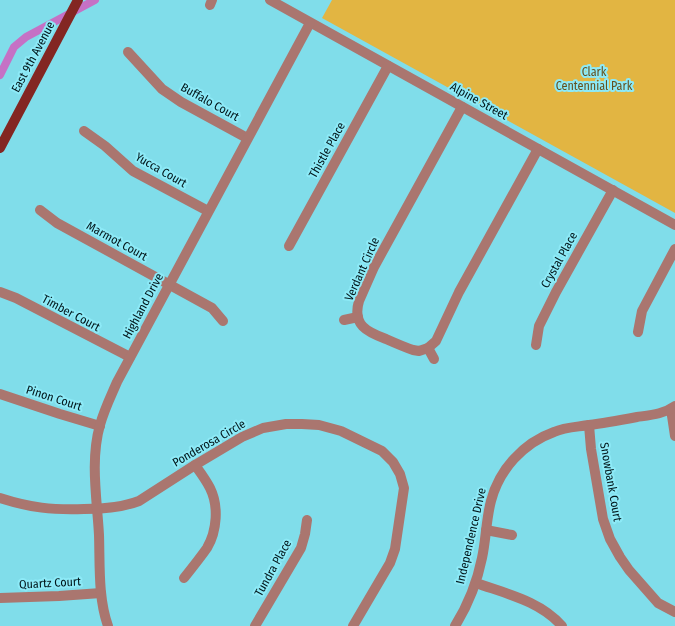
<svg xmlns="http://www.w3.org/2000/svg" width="675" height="626" viewBox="0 0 675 626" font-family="'Fira Sans Condensed',sans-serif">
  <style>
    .green { fill: #e2b542 }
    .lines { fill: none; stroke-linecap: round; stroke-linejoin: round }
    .canal { stroke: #c571c5; stroke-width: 8 }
    .minor { stroke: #aa766f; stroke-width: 10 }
    .major { stroke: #832622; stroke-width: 10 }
    .labels { text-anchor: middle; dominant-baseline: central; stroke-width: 4; stroke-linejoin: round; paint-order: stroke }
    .street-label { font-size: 12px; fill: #001519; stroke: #8deaf7 }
    .park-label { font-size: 12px; fill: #64501e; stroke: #8deaf7 }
  </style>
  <rect width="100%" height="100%" fill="#80ddea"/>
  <polygon class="green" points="332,0 675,0 675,213 322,18"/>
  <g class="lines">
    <polyline class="canal" points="0,75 14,47 26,37 95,0"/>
    <g class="minor">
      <polyline points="270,0 675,225"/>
      <polyline points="210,5 212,0"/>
      <polyline points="128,52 162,89 181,102 247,138"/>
      <path d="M462 107 374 267 359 301C352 325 367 332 386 339 395 343 404 347 413 350L419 351 428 348 436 341 459 292 538 149"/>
      <polyline points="84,131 105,146 133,171 208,211"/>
      <polyline points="40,210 57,223 212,308 223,321"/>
      <polyline points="289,246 388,66"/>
      <polyline points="0,292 16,298 130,357"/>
      <polyline points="344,320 358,317"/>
      <polyline points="638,332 642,311 675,249"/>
      <polyline points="536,345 539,326 556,292 613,190"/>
      <polyline points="428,348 434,359"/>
      <polyline points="0,394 60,414 100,426"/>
      <polyline points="671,409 675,436"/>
      <polyline points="589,425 591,449 603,519 610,539 620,557 629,570 658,603 675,612"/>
      <path d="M0 498C31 508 52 510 84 509 103 509 121 508 139 501L195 465 242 437 263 428 286 424H302L319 425 341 431 382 451 393 462 400 474 404 488 395 549 390 563 353 626"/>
      <polyline points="486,530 512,535"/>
      <path d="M184 578C192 568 200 558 207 548 217 531 219 506 210 488 206 480 200 472 195 465"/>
      <path d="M476 583C507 594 540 601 562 626"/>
      <polyline points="0,598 59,596 101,593"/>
      <path d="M108 626C98 598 100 565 99 535 97 499 90 460 100 425 104 410 111 396 117 382L310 23"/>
      <polyline points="255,626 301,548 305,534 307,520"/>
      <path d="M455 626C468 605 477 583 482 558 486 540 486 520 491 501 499 470 523 443 554 432 565 427 577 427 589 425 605 423 621 420 637 417 651 415 664 414 675 406"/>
    </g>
    <polyline class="major" points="0,148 78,0"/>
  </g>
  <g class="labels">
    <g class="street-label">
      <text transform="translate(33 57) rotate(-62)">East 9th Avenue</text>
      <text transform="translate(479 101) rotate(29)">Alpine Street</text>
      <text transform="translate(210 102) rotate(29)">Buffalo Court</text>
      <text transform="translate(327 150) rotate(-61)">Thistle Place</text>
      <text transform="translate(161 170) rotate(30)">Yucca Court</text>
      <text transform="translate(117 241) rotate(29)">Marmot Court</text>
      <text transform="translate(559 260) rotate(-61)">Crystal Place</text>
      <text transform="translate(362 269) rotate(-66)">Verdant Circle</text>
      <text transform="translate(143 306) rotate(-62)">Highland Drive</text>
      <text transform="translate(71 313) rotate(28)">Timber Court</text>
      <text transform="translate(54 398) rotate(18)">Pinon Court</text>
      <text transform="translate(209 443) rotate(-30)">Ponderosa Circle</text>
      <text transform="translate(611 482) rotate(80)">Snowbank Court</text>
      <text transform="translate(471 536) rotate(-77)">Independence Drive</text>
      <text transform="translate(273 568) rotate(-61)">Tundra Place</text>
      <text transform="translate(50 583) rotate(-3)">Quartz Court</text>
    </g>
    <g class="park-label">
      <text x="594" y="72">Clark<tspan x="594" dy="14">Centennial Park</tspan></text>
    </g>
  </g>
</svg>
